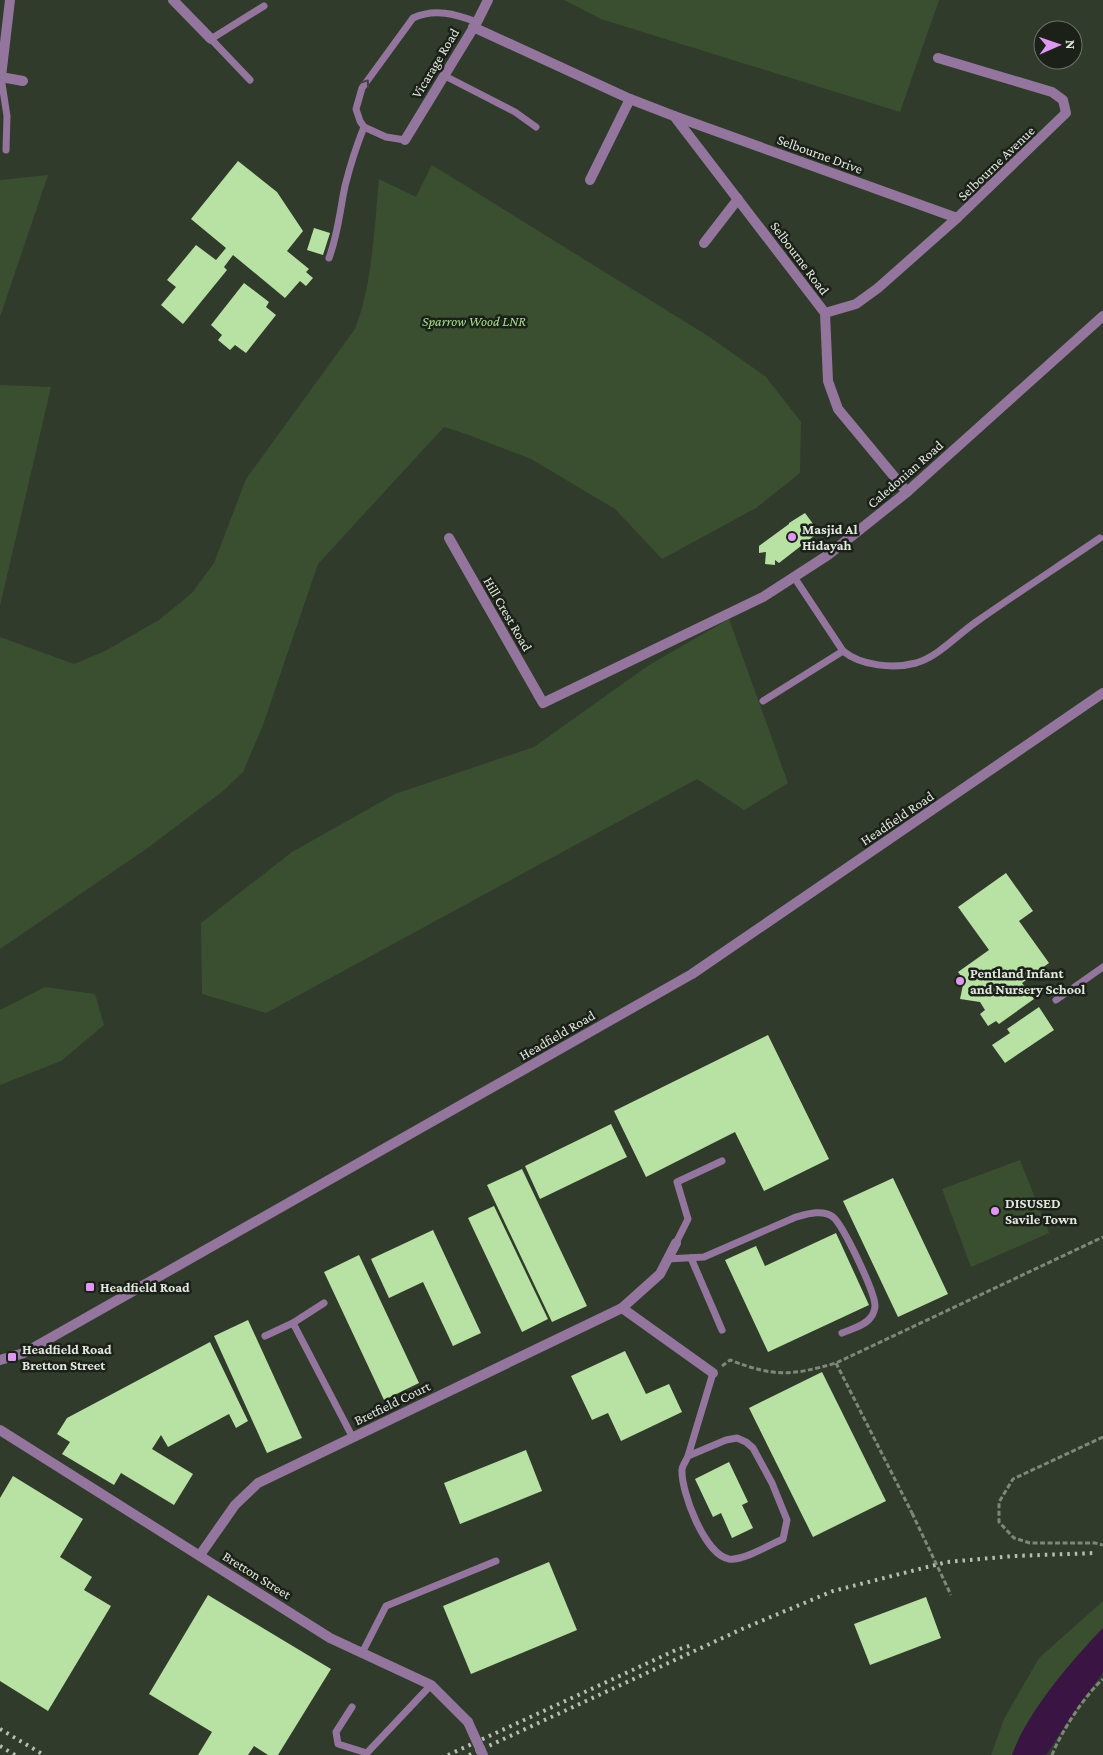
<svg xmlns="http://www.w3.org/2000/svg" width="1103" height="1755" viewBox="0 0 1103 1755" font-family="'Crimson Pro',serif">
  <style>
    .green { fill: #3a4f30 }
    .water { fill: #3a1443 }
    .building { fill: #b8e1a4 }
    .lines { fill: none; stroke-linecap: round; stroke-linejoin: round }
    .path { stroke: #7e877a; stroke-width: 3; stroke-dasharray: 5 2.5; stroke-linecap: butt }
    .service { stroke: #94759d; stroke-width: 7 }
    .minor { stroke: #94759d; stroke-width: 10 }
    .tertiary { stroke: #94759d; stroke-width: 10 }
    .rail { stroke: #b7bfb3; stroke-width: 4; stroke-dasharray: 2.5 5; stroke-linecap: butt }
    .path-bridge { stroke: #7e877a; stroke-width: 3; stroke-dasharray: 5 2.5; stroke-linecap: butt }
    .tertiary-bridge { stroke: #94759d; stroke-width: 10 }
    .oneway { stroke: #453e47 }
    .poi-dot { fill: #df98f1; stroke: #1b2019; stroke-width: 2 }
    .labels { text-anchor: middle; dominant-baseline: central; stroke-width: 5; stroke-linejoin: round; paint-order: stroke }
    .street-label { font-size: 14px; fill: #e1e8de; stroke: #1b2019 }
    .park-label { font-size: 14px; font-style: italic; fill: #a8de8d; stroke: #1b2019 }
    .poi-label { font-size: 14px; font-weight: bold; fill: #e1e8de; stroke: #1b2019; text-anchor: start }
  </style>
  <rect width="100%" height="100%" fill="#303b2b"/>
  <g class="green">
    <polygon points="564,0 939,0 900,112 601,19"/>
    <path d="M432 165 708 336 766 377 801 422 800 473 756 508 662 559 615 509 531 459 466 434 444 427 318 564 263 725 243 772 223 791 149 847 0 949V637L74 664 105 651 159 620 192 593 214 563 246 479 355 329C373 282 374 229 379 179L416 197Z"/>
    <polygon points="48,175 0,317 0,180"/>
    <polygon points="0,385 51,387 0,606"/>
    <polygon points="729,619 788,783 744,810 697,779 266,1013 202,994 201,923 292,852 395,794 534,747 649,665"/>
    <polygon points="45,987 95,994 104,1025 61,1061 0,1085 0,1010"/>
    <polygon points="1020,1160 1049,1233 971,1267 942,1189"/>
    <path d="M1103 1601V1628C1070 1662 1028 1711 1012 1755H991L1004 1719 1039 1658Z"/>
  </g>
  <path class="water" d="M1103 1628V1673L1080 1703 1046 1755H1012C1028 1711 1071 1662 1103 1628Z"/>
  <g class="building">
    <polygon points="238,161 277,192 303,231 287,251 309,269 306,272 313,278 306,286 300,281 285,298 233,255 224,267 227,270 183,324 161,305 176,287 167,280 196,245 216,260 226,248 191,219"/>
    <polygon points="314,228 330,233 323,255 307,250"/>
    <polygon points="244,283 269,302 266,307 276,315 246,353 235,345 230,350 218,340 222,335 211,325"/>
    <polygon points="805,513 819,532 779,563 775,560 775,565 765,564 766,552 759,553 759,546 789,524 789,523"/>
    <polygon points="1006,873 1033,911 1019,921 1049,963 1022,983 1034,999 999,1024 996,1021 988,1026 980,1014 985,1010 980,1002 960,999 964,980 958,972 989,950 958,907"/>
    <polygon points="1039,1007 1054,1030 1005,1063 992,1045 1010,1033 1007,1029"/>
    <polygon points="768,1035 829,1159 764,1191 735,1132 646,1177 614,1111"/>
    <polygon points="611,1124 627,1157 540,1199 525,1166"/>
    <polygon points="522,1169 587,1306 552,1322 487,1185"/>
    <polygon points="893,1178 948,1294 898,1317 843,1201"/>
    <polygon points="494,1206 548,1319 522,1332 468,1218"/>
    <polygon points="433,1230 481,1333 453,1346 423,1282 389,1298 371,1259"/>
    <polygon points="836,1233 869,1305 768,1352 725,1260 756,1246 765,1266"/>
    <polygon points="359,1255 419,1383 384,1400 324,1272"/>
    <polygon points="248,1320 302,1438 267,1453 214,1336"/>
    <polygon points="210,1342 248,1421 236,1428 229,1414 168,1447 161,1435 152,1449 193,1474 174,1505 121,1473 114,1485 62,1454 70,1442 57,1434 67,1418"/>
    <polygon points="625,1351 646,1394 669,1384 682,1412 621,1441 608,1413 592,1420 571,1376"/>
    <polygon points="822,1372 886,1501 813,1537 749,1408"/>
    <polygon points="526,1450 542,1491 460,1524 444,1483"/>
    <polygon points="729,1462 748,1502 742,1505 753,1528 732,1538 721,1513 713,1517 695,1479"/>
    <polygon points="13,1476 83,1519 60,1557 92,1577 84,1590 111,1606 48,1711 0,1681 0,1498"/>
    <polygon points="549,1562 577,1630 471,1674 443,1606"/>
    <polygon points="208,1595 331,1669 278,1755 268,1755 254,1746 248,1755 198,1755 212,1732 149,1694"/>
    <polygon points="926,1597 941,1638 870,1665 854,1624"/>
  </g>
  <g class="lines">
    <g class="path">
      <polyline points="836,1363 912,1513"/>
      <path d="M722 1366 730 1360C774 1377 791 1376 836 1363L1103 1237"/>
      <polyline points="1103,1437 1013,1479 999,1502 999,1522 1014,1538 1030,1543 1095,1543 1103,1545"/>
      <path d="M1052 1755C1061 1732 1085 1695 1103 1679"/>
    </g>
    <g class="service">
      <polyline points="445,76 515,112 536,127"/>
      <polyline points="1,77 7,116 6,150"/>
      <polyline points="250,80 211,39 264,6"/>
      <path d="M405 140 386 137 364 127 360 121 356 109 362 88 413 18C435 8 455 14 477 22"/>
      <path d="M329 258C338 234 340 210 345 186 350 166 356 147 364 127"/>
      <path d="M794 577 843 651C861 666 894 669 916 663 939 656 957 635 976 622 1017 593 1059 566 1100 538"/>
      <polyline points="763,701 843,651"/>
      <polyline points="1056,1000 1103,967"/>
      <polyline points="676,1243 688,1219 677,1182 722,1161"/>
      <polyline points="691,1258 722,1330"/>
      <path d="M667 1259 704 1257 796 1217C807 1214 823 1209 833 1217 843 1225 875 1292 875 1306 875 1309 873 1315 871 1317 865 1326 851 1329 842 1333"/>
      <polyline points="324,1303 293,1323 353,1438"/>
      <polyline points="265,1336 293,1323"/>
      <path d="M688 1456 726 1440 737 1438 746 1442 753 1448 772 1483 787 1520 783 1539C769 1545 743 1561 729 1559 705 1555 681 1492 682 1470 682 1466 686 1461 688 1456L713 1373"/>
      <polyline points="362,1653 386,1606 496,1561"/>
      <polyline points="352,1707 336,1732 338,1744 367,1753"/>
      <polyline points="365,1755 431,1685"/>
    </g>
    <g class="minor">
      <polyline points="10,0 1,77 23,81"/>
      <polyline points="173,0 211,39"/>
      <polyline points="473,27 630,99 674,116 825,313 828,381 838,409 907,492"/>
      <polyline points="674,116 957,218"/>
      <polyline points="405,140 477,22 488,0"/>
      <polyline points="590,180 630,99"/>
      <polyline points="704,243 738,199"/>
      <polyline points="825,313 856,304 878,288 957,218 1066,113 1063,100 1052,92 938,58"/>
      <polyline points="449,538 543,703 763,597 828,555 907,492 1103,316"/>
      <polyline points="622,1308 713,1373"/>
      <polyline points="200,1555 235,1505 258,1483 622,1308 660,1274 676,1243"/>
    </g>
    <g class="tertiary">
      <polyline points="0,1360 24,1353 692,974 1103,693"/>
      <polyline points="0,1430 330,1638 431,1685 468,1722"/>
    </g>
    <g class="rail">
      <polyline points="0,1729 44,1755"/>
      <polyline points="0,1746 15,1755"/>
      <polyline points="448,1755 676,1650 692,1645"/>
      <polyline points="469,1755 742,1629 833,1591 947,1562 1014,1556 1095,1553"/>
    </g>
    <polyline class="path-bridge" points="912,1513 951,1595"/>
    <polyline class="tertiary-bridge" points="468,1722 483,1755"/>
  </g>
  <defs><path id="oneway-chevron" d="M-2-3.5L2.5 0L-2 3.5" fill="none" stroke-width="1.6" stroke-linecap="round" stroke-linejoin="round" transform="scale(1.25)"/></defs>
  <use class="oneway" href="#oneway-chevron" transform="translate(366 83) rotate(-56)"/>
  <g class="poi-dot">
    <circle cx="792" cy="537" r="5"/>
    <circle cx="960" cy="981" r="5"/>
    <circle cx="995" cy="1211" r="5"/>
    <rect x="85" y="1282" width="10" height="10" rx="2.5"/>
    <rect x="7" y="1352" width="10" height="10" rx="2.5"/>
  </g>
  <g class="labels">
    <g class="street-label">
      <text transform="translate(435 63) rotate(-59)">Vicarage Road</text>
      <text transform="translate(820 154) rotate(20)">Selbourne Drive</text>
      <text transform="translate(996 163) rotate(-44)">Selbourne Avenue</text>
      <text transform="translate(800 258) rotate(53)">Selbourne Road</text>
      <text transform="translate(905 474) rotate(-41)">Caledonian Road</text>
      <text transform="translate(508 614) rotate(60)">Hill Crest Road</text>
      <text transform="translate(897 818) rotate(-34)">Headfield Road</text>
      <text transform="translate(557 1035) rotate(-30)">Headfield Road</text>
      <text transform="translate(392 1403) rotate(-26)">Bretfield Court</text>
      <text transform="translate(257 1575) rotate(32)">Bretton Street</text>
    </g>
    <g class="park-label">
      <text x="474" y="321">Sparrow Wood LNR</text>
    </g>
    <g class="poi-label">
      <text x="802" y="529">Masjid Al<tspan x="802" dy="16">Hidayah</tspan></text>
      <text x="970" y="973">Pentland Infant<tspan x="970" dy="16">and Nursery School</tspan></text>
      <text x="1005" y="1203">DISUSED<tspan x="1005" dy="16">Savile Town</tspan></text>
      <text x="100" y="1287">Headfield Road</text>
      <text x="22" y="1349">Headfield Road<tspan x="22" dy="16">Bretton Street</tspan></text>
    </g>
  </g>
  <g transform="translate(1058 45) rotate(88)"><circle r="24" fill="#1b2019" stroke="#6a7068"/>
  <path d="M0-4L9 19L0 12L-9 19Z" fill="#df98f1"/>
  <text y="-8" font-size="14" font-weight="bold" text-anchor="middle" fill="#e1e8de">N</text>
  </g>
</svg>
